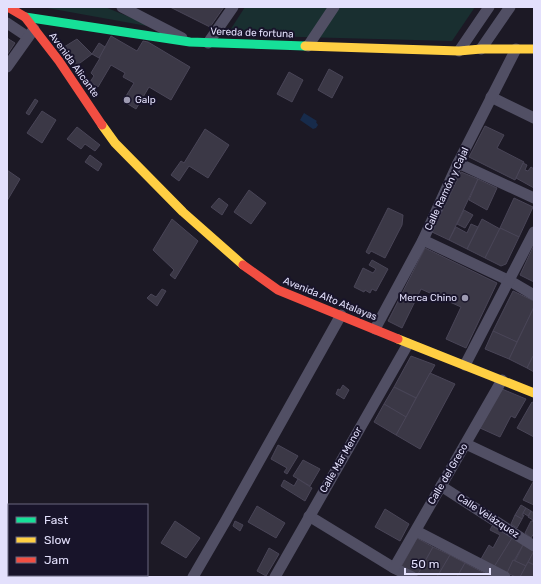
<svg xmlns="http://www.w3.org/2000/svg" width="541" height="584" viewBox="0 0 541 584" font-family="Rubik,sans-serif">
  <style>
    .green { fill: #192f30 }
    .water { fill: #172b4b }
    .building { fill: #3b3846; stroke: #494557 }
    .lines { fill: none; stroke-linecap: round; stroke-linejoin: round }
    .street { stroke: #514f64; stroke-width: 11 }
    .fast { stroke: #16e098; stroke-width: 9 }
    .slow { stroke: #ffcf43; stroke-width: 9 }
    .jam { stroke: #f24e42; stroke-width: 9 }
    .poi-dot { fill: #9d9ab1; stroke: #18142a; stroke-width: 1.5 }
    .labels { text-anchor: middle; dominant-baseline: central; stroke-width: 4; stroke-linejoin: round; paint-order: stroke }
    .street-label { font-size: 10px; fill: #e3e0fc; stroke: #18142a }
    .poi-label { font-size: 10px; fill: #e3e0fc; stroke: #18142a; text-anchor: start }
  </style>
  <rect width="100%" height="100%" fill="#1c1925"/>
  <g class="green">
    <polygon points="42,7 105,7 144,23 147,26"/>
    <polygon points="245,7 475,7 452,41 227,35"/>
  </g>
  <polygon class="water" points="304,113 317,121 316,122 318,125 316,128 313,129 300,120"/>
  <g class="building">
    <polygon points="170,7 224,7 210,27"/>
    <polygon points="111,36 137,51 143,41 148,42 190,67 171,100 149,87 136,109 123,101 134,83 123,77 125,73 111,65 98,87 90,82 94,76 91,73 100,58 99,58"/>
    <polygon points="7,38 15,43 7,55"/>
    <polygon points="77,39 92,54 76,66 64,47"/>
    <polygon points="99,43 105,47 99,58 92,54"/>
    <polygon points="329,69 343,77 332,98 318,90"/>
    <polygon points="289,72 303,80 292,102 277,94"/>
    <polygon points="35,99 38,101 29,115 26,113"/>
    <polygon points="42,111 56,120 42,143 27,133"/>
    <polygon points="485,126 504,135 497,148 524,162 515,180 469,157"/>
    <polygon points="77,127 100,145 95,151 85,144 81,149 67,139"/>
    <polygon points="205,129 229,145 208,178 189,166 179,181 171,175 181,161 184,163"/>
    <polygon points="90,155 102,164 98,171 85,162"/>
    <polygon points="523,163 527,165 525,170 528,171 531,167 534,169 534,188 516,178"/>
    <polygon points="7,170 20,179 7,201"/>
    <polygon points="461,172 478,179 449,240 432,232"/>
    <polygon points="478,179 497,188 487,210 469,200"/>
    <polygon points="249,190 266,203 251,224 234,212"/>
    <polygon points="219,198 228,205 222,215 211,207"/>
    <polygon points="514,198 533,207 519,237 500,228"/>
    <polygon points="388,208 403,215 402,225 385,258 371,251 369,254 366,252"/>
    <polygon points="464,210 473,215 465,228 457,224"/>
    <polygon points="172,219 198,241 175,279 170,275 174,270 153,250"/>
    <polygon points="482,219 500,229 485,258 467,249"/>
    <polygon points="471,224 478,227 467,249 449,240 456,227 467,233"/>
    <polygon points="500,228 519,237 506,264 501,266 485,258"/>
    <polygon points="534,245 534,282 520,275"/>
    <polygon points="425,248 497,283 466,348 446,339 461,307 421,289 402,328 388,321"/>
    <polygon points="372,260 388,269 376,291 372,289 370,293 365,290 364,292 354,287 363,268 373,273 376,269 369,265"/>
    <polygon points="162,289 166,291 157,306 147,298 151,294 156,297"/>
    <polygon points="513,291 534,301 534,307 517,342 493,331"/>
    <polygon points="534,307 534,355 527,368 509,359"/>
    <polygon points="493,331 517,342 509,359 485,349"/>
    <polygon points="411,356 435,365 416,398 394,387"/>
    <polygon points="533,356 534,356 534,372 527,368"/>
    <polygon points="430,373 455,384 420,449 396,435"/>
    <polygon points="343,385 349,390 344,399 336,394 338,389 340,390"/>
    <polygon points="394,387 416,398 406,417 384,404"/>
    <polygon points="502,389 526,399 515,418 511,416 500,437 480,428"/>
    <polygon points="532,402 534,403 534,437 517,428"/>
    <polygon points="384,404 406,417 396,435 374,422"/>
    <polygon points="278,445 298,456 287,474 284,472 287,468 271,459"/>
    <polygon points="303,460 320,469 310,486 293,476"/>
    <polygon points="298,479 312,488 305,501 281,486 284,480 294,486"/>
    <polygon points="533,482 534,483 534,505 523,500"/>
    <polygon points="521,505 526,508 522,515 524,515 522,519 515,515"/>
    <polygon points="257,506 285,523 276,538 248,522"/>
    <polygon points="526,508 531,511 528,516 523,513"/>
    <polygon points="385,509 409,524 400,541 375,527"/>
    <polygon points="531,511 534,513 534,522 532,521 533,520 528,517"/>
    <polygon points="515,515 522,519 517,528 511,524"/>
    <polygon points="175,521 200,538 186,558 161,543"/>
    <polygon points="235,521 243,525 240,531 233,526"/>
    <polygon points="531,521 534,522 534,533 531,538 525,533"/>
    <polygon points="492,526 512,538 494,567 481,559 489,545 493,548 500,535 490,530"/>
    <polygon points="417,538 433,547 417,576 401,567"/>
    <polygon points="512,538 523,545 507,573 494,567"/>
    <polygon points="523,545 534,551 526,566 515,561"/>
    <polygon points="433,547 450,555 437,577 419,577 417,576"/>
    <polygon points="269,548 279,554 266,576 257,571"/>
    <polygon points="534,551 534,565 528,562"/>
    <polygon points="450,555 465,563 457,577 437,577"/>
    <polygon points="513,560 526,566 520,577 516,577 507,573"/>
    <polygon points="528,562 534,565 534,577 520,577"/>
    <polygon points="465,563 492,577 457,577"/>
  </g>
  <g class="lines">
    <g class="street">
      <polyline points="122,7 182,38"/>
      <polyline points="7,23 28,37"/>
      <polyline points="208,43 233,7"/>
      <polyline points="308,46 334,7"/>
      <polyline points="481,49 510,7"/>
      <polyline points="459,51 489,7"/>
      <polyline points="7,67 34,29"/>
      <polyline points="491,97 534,118"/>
      <polyline points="458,163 534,198"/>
      <polyline points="423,240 510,281 534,295"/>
      <polyline points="375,329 423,240 458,163 516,49"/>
      <polyline points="465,365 534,232"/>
      <polyline points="466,444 534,476"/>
      <polyline points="441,486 534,546"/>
      <polyline points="309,516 394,568 412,577"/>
      <polyline points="416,531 505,577"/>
      <polyline points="394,568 502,380"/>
      <polyline points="193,577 225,522 341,315"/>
      <polyline points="275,577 408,344"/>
    </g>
    <polyline class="fast" points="25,17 190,42 305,46"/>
    <g class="slow">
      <polyline points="305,46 459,51 481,49 534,49"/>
      <polyline points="102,125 115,143 183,212 243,265"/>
      <polyline points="398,339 534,393"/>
    </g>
    <g class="jam">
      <polyline points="8,7 25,17 59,61 102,125"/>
      <polyline points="243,265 278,290 398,339"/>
    </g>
  </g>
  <g class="poi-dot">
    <circle cx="127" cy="100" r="4"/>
    <circle cx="465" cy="298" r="4"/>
  </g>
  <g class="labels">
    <g class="street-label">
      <text transform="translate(252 33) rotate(2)">Vereda de fortuna</text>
      <text transform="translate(74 65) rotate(54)">Avenida Alicante</text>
      <text transform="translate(447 189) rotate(-65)">Calle Ramón y Cajal</text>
      <text transform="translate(330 299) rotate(22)">Avenida Alto Atalayas</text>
      <text transform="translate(341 460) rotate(-60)">Calle Mar Menor</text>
      <text transform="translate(448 474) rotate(-60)">Calle del Greco</text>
      <text transform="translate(488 516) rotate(33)">Calle Velázquez</text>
    </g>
    <g class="poi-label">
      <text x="135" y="100">Galp</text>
      <text x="457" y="298" text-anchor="end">Merca Chino</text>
    </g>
  </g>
  <rect width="541" height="584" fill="none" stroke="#e3e0fc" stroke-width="16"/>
  <rect x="8" y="504" width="140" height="72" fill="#18142a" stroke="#69667e"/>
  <rect x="16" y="517" width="20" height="6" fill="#16e098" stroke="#69667e"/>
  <text x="44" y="524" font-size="12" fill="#e3e0fc">Fast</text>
  <rect x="16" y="537" width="20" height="6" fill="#ffcf43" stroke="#69667e"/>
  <text x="44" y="544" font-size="12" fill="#e3e0fc">Slow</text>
  <rect x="16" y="557" width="20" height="6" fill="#f24e42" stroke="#69667e"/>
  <text x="44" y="564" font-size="12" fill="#e3e0fc">Jam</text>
  <path d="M405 568v6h85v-6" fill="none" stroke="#e3e0fc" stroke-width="2"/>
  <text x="411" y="568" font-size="12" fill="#e3e0fc" stroke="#18142a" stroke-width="3" paint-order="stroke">50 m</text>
</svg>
